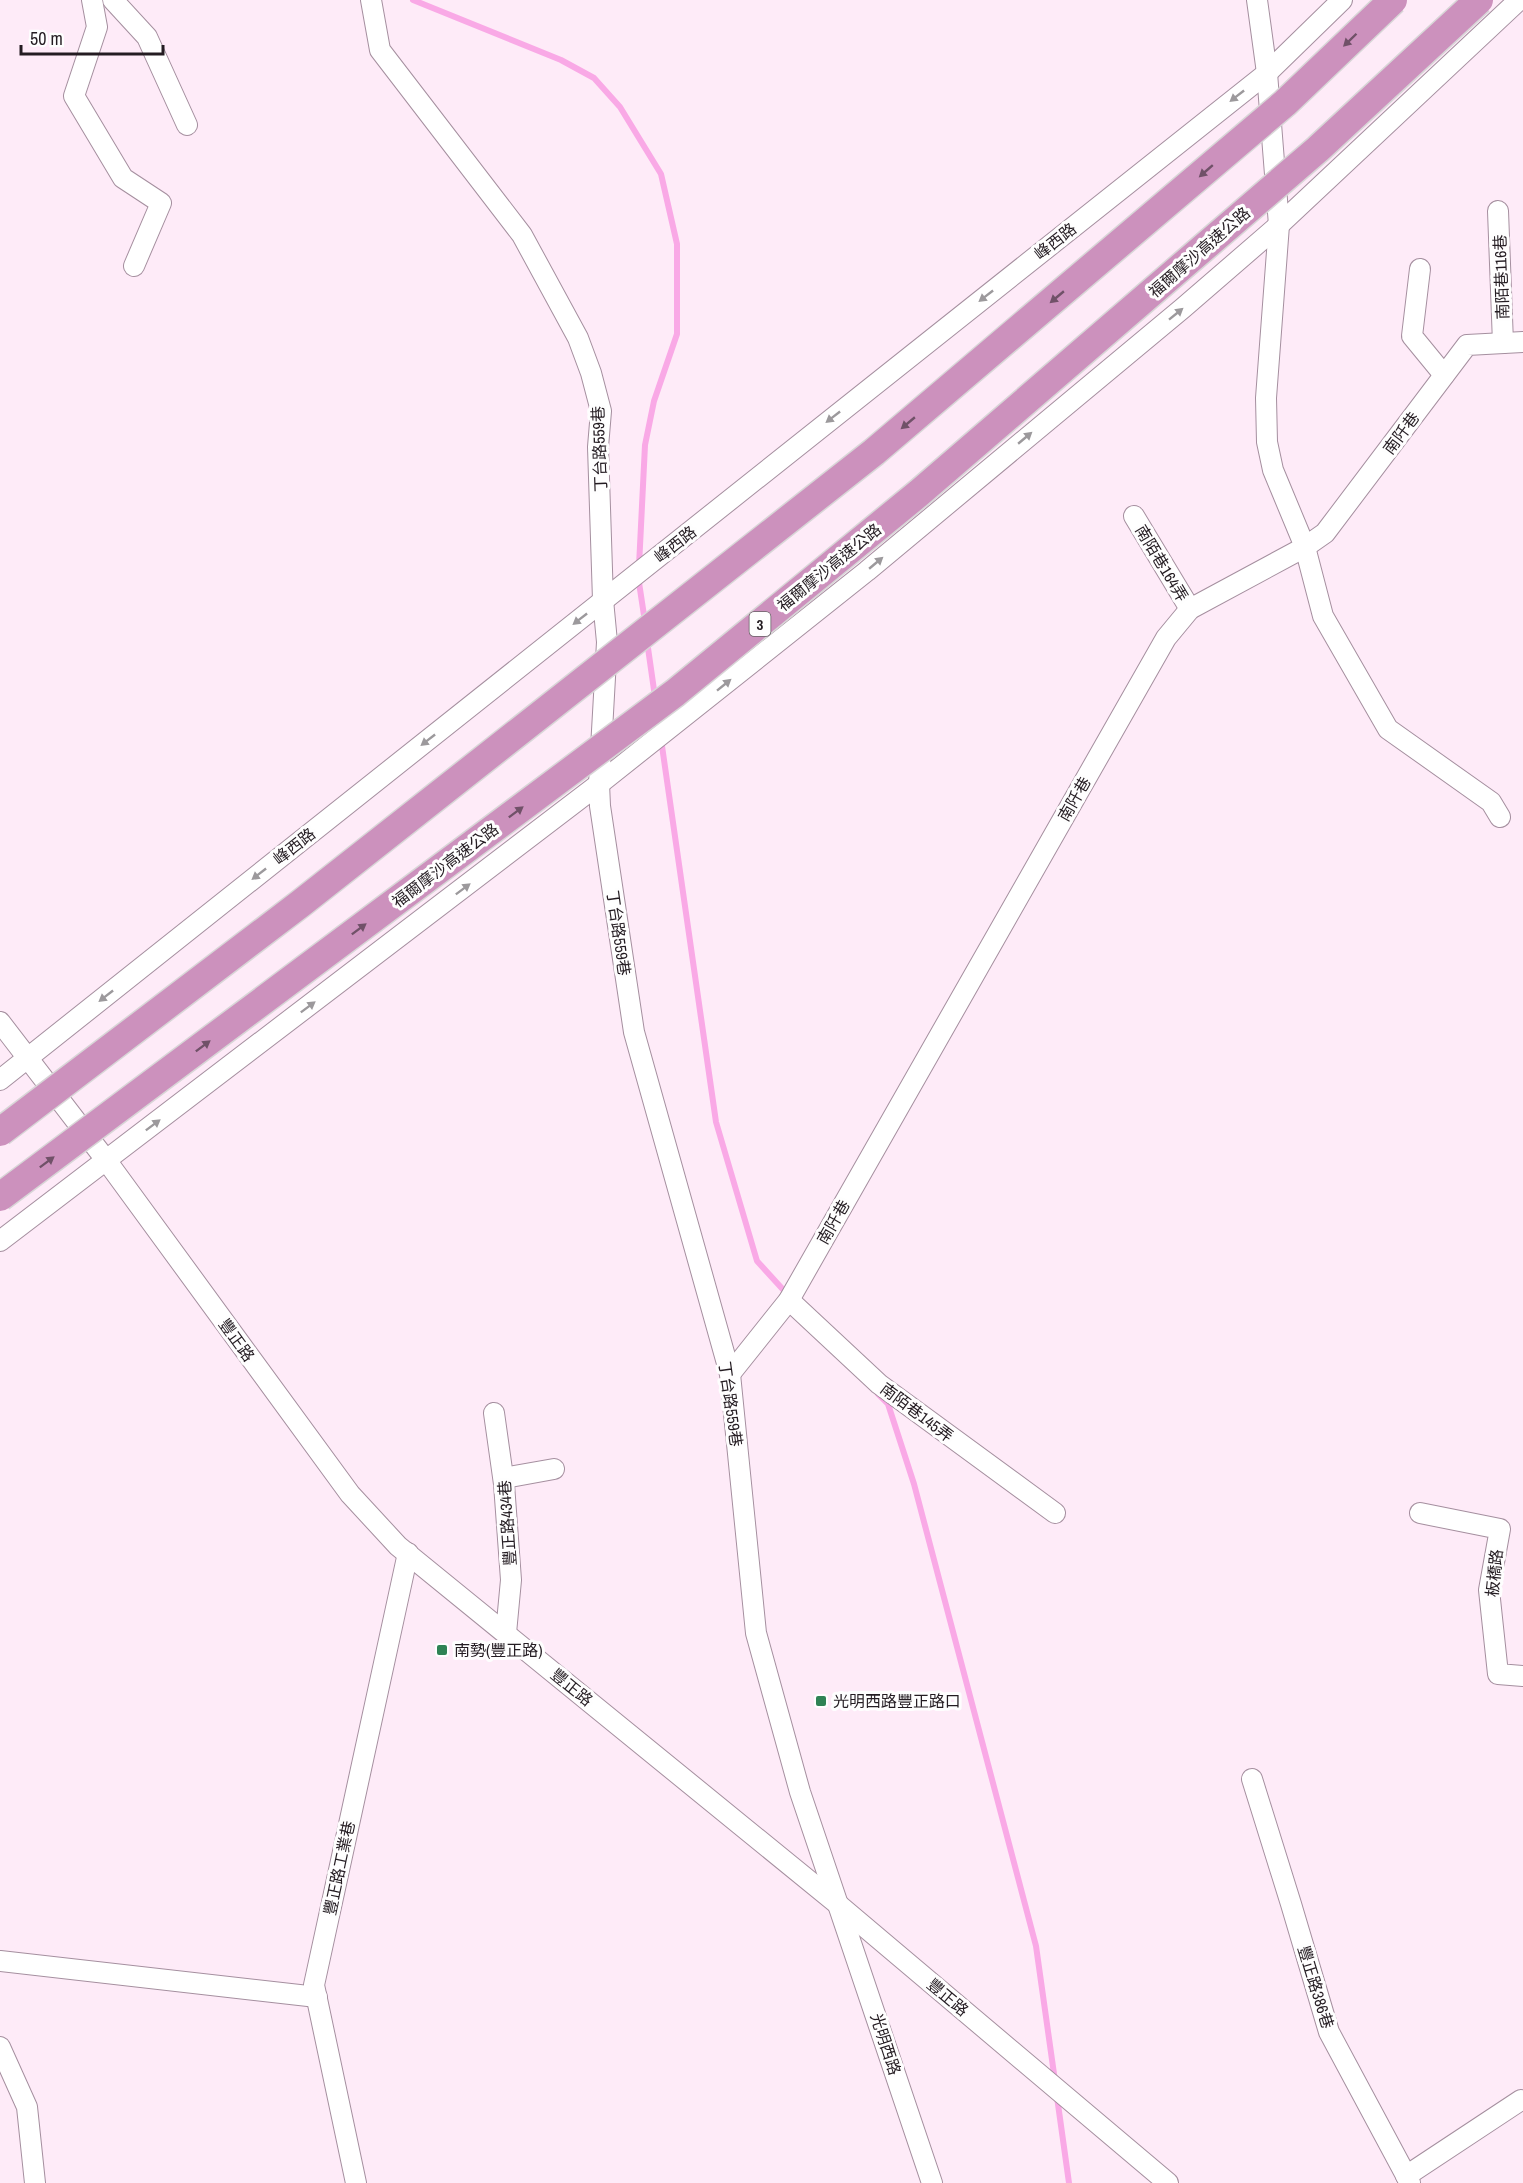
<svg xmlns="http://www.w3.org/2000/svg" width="1523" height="2183" viewBox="0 0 1523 2183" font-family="'Archivo Narrow','Noto Sans TC',sans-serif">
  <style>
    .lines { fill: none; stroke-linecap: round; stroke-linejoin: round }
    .stream { stroke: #f9a9e6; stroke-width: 6 }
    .minor-casing { stroke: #a58f9f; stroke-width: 22 }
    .minor { stroke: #fff; stroke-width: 20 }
    .highway-bridge-casing { stroke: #d8d6d7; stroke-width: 31; stroke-linecap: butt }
    .highway-bridge { stroke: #cc91bd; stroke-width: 28 }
    .oneway { fill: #705168 }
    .oneway2 { fill: #9c999c }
    .poi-dot { fill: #2f8255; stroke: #fefefe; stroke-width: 2 }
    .labels { text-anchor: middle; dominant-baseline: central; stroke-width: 6; stroke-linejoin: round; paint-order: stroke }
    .shield { fill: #fefefe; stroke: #656064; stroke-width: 1.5 }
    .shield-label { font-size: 15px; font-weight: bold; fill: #241c22 }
    .street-label { font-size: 16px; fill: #241c22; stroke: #fefefe }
    .poi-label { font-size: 16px; fill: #241c22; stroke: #fefefe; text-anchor: start }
  </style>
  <rect width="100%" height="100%" fill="#feebf8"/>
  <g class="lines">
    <g class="stream">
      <polyline points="413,0 561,60 594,78 620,107 661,174 677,244 677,334 654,401 645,445 639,566"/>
      <polyline points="638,576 645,622"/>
      <polyline points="647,641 655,697"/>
      <polyline points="661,739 716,1122 757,1261 788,1295"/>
      <polyline points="878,1394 888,1404 914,1484 1036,1946 1055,2081"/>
      <polyline points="1057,2097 1069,2183"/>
    </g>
    <defs>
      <g id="minor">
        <polyline points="92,0 97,27 74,96 123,178 161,203 134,266"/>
        <polyline points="113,0 147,37 187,125"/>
        <polyline points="371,0 380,50 522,235 578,338 591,373 601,411 598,447 603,600 607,642 599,784 600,806 634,1032 730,1374 756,1633 800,1792 932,2183"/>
        <polyline points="1257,0 1267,73 1279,225 1266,398 1267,442 1273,470 1305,547 1323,616 1388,729 1491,802 1500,817"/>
        <polyline points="1498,211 1503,343"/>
        <polyline points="1420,269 1412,336 1444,375"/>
        <polyline points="1134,516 1190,609"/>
        <polyline points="0,1022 106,1160 350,1494 398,1546 840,1906 1168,2183"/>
        <polyline points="0,1080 1267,73 1342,0"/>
        <polyline points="0,1241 599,784 867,571 1183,308 1279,225 1519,0"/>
        <polyline points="789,1300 879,1384 1055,1513"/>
        <polyline points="730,1374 789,1300 1166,638 1190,609 1305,547 1325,533 1467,345 1523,342"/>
        <polyline points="494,1413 504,1484 511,1580 506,1633"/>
        <polyline points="504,1478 554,1469"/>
        <polyline points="1420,1513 1500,1529 1489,1590 1498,1674 1523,1676"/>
        <polyline points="1252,1779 1291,1904 1329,2032 1410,2183"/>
        <polyline points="0,1961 317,1997"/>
        <polyline points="0,2047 27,2107 35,2183"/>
        <polyline points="1406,2176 1521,2100"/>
        <polyline points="356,2183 314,1985 408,1553"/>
      </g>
    </defs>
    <use href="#minor" class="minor-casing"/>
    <use href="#minor" class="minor"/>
    <defs>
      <g id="highway-bridge">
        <polyline points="0,1132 300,904 874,452 1285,103 1393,0"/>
        <polyline points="0,1197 675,693 919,493 1188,261 1318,149 1479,0"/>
      </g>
    </defs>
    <use href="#highway-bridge" class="highway-bridge-casing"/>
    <use href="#highway-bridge" class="highway-bridge"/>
  </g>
  <defs><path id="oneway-solid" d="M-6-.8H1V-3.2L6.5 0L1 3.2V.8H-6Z" transform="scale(1.5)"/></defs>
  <g class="oneway">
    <use href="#oneway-solid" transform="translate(1350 40) rotate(136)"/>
    <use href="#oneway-solid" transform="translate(1206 171) rotate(139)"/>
    <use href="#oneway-solid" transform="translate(1057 297) rotate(140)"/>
    <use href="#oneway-solid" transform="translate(908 423) rotate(140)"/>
    <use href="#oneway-solid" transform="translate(516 812) rotate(-37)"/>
    <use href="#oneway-solid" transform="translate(359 929) rotate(-37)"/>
    <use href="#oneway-solid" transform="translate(203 1046) rotate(-37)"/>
    <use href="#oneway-solid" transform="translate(47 1162) rotate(-37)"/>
  </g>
  <g class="oneway2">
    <use href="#oneway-solid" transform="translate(1237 96) rotate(142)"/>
    <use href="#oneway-solid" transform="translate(986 296) rotate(142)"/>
    <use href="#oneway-solid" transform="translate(1176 314) rotate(-39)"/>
    <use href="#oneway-solid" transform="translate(833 417) rotate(142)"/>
    <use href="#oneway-solid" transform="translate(1025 438) rotate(-40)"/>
    <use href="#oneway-solid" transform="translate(876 563) rotate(-40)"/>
    <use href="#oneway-solid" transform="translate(580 619) rotate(142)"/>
    <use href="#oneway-solid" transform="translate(724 685) rotate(-39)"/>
    <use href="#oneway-solid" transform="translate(428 740) rotate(142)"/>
    <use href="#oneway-solid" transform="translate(259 874) rotate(142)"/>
    <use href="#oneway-solid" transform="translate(463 889) rotate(-37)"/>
    <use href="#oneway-solid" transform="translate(106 996) rotate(142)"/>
    <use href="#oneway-solid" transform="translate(308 1007) rotate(-37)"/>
    <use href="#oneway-solid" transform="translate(153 1125) rotate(-37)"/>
  </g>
  <g class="poi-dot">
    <rect x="436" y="1644" width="12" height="12" rx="3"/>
    <rect x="815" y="1695" width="12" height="12" rx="3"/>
  </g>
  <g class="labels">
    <rect class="shield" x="749.5" y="612" width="21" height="24" rx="4.5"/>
    <g class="shield-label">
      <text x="760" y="624">3</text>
    </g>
    <g class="street-label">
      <text transform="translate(1055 241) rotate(-38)">峰西路</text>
      <text transform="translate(1199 252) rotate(-41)">福爾摩沙高速公路</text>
      <text transform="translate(1501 277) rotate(-92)">南陌巷116巷</text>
      <text transform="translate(1401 433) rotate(-53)">南阡巷</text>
      <text transform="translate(599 449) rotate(-92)">丁台路559巷</text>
      <text transform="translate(675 544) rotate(-38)">峰西路</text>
      <text transform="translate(1162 563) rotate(59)">南陌巷164弄</text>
      <text transform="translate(829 567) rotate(-39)">福爾摩沙高速公路</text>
      <text transform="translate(1074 799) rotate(-60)">南阡巷</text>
      <text transform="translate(294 846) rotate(-38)">峰西路</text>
      <text transform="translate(445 865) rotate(-37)">福爾摩沙高速公路</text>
      <text transform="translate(619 933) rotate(82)">丁台路559巷</text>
      <text transform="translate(833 1222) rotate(-60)">南阡巷</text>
      <text transform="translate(237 1340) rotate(54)">豐正路</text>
      <text transform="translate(731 1404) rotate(82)">丁台路559巷</text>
      <text transform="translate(917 1412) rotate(37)">南陌巷145弄</text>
      <text transform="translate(507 1523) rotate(-94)">豐正路434巷</text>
      <text transform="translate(1494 1573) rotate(-84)">板橋路</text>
      <text transform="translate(572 1687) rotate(39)">豐正路</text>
      <text transform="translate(339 1868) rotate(-78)">豐正路工業巷</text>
      <text transform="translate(1316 1987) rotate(73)">豐正路386巷</text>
      <text transform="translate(948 1997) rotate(40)">豐正路</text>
      <text transform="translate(886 2044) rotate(72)">光明西路</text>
    </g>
    <g class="poi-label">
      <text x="454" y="1650">南勢(豐正路)</text>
      <text x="833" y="1701">光明西路豐正路口</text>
    </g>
  </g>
  <path d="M21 45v9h142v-9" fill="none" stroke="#241c22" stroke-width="3"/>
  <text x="30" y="45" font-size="18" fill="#241c22" stroke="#fefefe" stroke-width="4.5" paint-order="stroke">50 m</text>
</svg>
